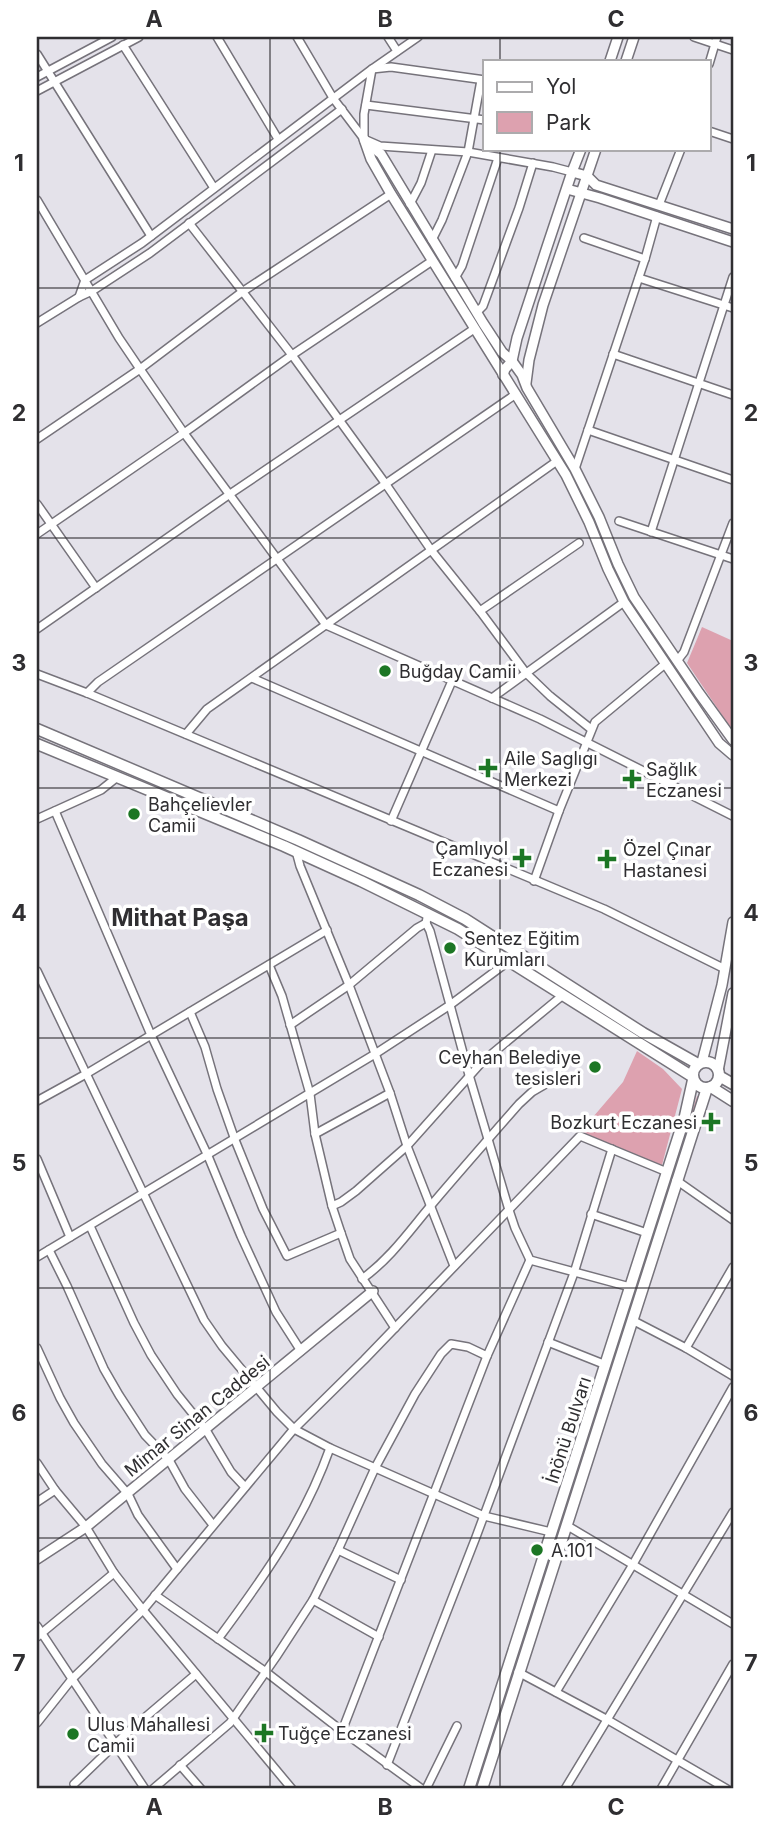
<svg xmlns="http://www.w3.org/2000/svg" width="770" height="1826" viewBox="0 0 770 1826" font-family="Inter,sans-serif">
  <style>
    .green { fill: #dda1af }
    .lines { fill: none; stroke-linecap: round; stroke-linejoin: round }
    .minor-casing { stroke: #76737b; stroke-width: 10 }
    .tertiary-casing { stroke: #76737b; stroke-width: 12 }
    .secondary-casing { stroke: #76737b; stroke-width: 13 }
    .minor { stroke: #fff; stroke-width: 7 }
    .tertiary { stroke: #fff; stroke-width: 9 }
    .secondary { stroke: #fff; stroke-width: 10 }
    .grid { fill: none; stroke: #2f2e31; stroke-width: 2; stroke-opacity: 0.55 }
    .poi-dot { fill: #1c7624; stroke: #fff; stroke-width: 2.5 }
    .labels { text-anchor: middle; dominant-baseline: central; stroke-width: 7; stroke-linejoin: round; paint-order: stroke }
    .poi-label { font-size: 18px; fill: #2f2e31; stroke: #fff; text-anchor: start }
    .street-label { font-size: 18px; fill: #2f2e31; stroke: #fff }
    .district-label { font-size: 24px; font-weight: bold; fill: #2f2e31; stroke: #fff }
    .neatline { fill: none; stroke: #2f2e31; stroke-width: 2.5 }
    .grid-label { font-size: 23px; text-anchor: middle; font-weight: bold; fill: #2f2e31 }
  </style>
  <rect width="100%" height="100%" fill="#e4e2ea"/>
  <g class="green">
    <polygon points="702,627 733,641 733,729 728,724 687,663"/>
    <polygon points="637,1051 663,1069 682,1089 662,1165 641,1161 580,1136 587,1124 623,1082"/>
    <polygon points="697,1096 699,1097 476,1789 474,1789"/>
  </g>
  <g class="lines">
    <defs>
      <g id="minor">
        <polyline points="217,37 278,139"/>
        <polyline points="297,37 333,98 364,139 380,146 468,152 553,167 572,172"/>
        <polyline points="388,37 397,51"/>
        <polyline points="694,37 733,50"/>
        <polyline points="123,45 214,188"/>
        <polyline points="37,54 151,236"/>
        <polyline points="709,64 717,37"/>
        <polyline points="37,77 112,37"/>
        <polyline points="37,91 139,37"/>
        <polyline points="366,105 485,120"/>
        <polyline points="709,131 733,139"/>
        <polyline points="364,139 364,114 372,69 418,37"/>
        <polyline points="37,200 119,338 140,369 184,433 326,625 540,719 733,816"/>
        <polyline points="410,204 421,183 432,150"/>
        <polyline points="659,205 681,149"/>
        <polyline points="189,223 292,355 385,483 431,550 480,611 526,673 550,696 591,729"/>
        <polyline points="584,238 645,259"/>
        <polyline points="432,240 442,220 468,152 481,80"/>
        <polyline points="455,278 462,266 498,158"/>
        <polyline points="639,278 733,308"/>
        <polyline points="79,297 85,280 142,243 372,69 391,67 485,80"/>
        <polyline points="477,312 483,306 519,208 533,163"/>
        <polyline points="37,323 79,297 92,291 150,253 342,109"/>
        <polyline points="613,354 733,395"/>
        <polyline points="588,430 733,480"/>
        <polyline points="37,439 140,369 242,292 391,194"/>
        <polyline points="575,469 645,259 657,216"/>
        <polyline points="37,504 96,588"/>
        <polyline points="619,521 733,559"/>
        <polyline points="651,532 733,277"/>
        <polyline points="37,534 184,433 292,355 432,261"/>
        <polyline points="480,611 579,543"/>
        <polyline points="37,629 230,494 474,329"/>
        <polyline points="677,661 684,652 733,523"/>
        <polyline points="37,674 87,693 604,909 725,969"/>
        <polyline points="252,678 559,811"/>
        <polyline points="87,693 98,682 516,394"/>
        <polyline points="492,698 624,602"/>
        <polyline points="186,734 207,709 557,461"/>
        <polyline points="55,811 151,1035 208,1156 241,1236 276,1312 301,1351"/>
        <polyline points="37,819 101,790 116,778"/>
        <polyline points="391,821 452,681"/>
        <polyline points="296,851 300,866 349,985 390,1093 407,1146 454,1266"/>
        <polyline points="534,881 559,811 595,722 665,664"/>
        <polyline points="428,913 426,923 430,931 469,1075 509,1210 515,1228 530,1260 630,1287"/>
        <polyline points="269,965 282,996 310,1094 315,1134 332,1206 341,1233 350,1259 395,1328"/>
        <polyline points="37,971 204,1320 222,1346 277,1412 294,1429 330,1448 484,1516 551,1532"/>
        <polyline points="190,1012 205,1047 217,1089 235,1140 263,1209 287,1256 341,1233"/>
        <polyline points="290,1025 349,985 417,928 426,923"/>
        <polyline points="37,1101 86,1074 327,930"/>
        <polyline points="315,1134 390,1093"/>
        <polyline points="37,1159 70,1237"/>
        <polyline points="676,1180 733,1220"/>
        <polyline points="332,1206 341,1202 356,1191 407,1146 482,1062 563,995"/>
        <polyline points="591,1214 647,1233"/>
        <polyline points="90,1226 134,1323 151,1355 177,1394 206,1430 231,1472 245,1487"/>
        <polyline points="49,1250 67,1286 104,1369 119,1395 145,1435 169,1460 185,1489 213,1525"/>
        <polyline points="37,1257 375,1054 450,1005 509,961"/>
        <path d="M362 1279C391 1258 410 1230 433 1203 461 1170 490 1137 519 1104L532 1092 544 1085"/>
        <polyline points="632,1320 686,1348 733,1376"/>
        <polyline points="548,1342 606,1365"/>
        <polyline points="37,1348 60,1398 74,1423 102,1464 128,1494 138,1515 177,1569"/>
        <polyline points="686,1348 733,1267"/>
        <polyline points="37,1463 55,1490 86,1527 114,1573 143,1610 292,1789"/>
        <polyline points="37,1502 55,1490"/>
        <polyline points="566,1525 733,1624"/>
        <polyline points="338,1550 401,1580"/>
        <polyline points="155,1595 266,1672 342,1731 422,1789"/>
        <polyline points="313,1600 379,1637"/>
        <polyline points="37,1626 145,1789"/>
        <polyline points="37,1637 114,1573"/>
        <path d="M218 1639C264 1577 304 1521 330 1448"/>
        <polyline points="518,1672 608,1720 727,1789"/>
        <polyline points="556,1692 632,1566 733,1387"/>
        <polyline points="37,1723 72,1679 143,1610 293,1430 364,1360 580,1136 667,1172"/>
        <polyline points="342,1731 487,1356 530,1260"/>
        <polyline points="180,1765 201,1789"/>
        <polyline points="387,1765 476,1537 574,1273 612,1149"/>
        <polyline points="74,1784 128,1732 196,1674"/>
        <polyline points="153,1789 230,1723 276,1657 313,1600 338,1550 375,1468 415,1394 441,1354 451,1344 468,1347 487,1356"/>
        <polyline points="426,1789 457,1726"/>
        <polyline points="565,1789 733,1512"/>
        <polyline points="661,1789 733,1664"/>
      </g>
      <g id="tertiary">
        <polyline points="610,61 618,37"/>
        <polyline points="626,61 634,37"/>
        <polyline points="364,139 371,159 391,194 566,475 589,522 608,569 624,602 719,743 733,755"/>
        <polyline points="365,141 381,154 483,323 502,352 512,361 522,375 527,388 575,469 599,517 618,564 634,597 699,693 733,740"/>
        <polyline points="572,172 587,176 596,185 733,229"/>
        <polyline points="567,189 600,198 733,242"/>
        <polyline points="503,375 505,369 512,361 517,338 547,247 572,172 581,149"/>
        <polyline points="526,383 529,360 543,305 596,149"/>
        <polyline points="702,1062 722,985 733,922"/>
        <polyline points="718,1071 733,993"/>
        <polyline points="37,1559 86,1527 373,1291"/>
      </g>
      <g id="secondary">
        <polyline points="37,729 298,840 419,895 465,919 643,1033 698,1064"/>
        <polyline points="37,744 284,846 361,881 458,929 693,1077"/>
        <circle cx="706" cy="1075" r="13"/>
        <polyline points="719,1076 733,1084"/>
        <polyline points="711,1087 733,1101"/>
        <polyline points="469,1789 685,1116 693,1080"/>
        <polyline points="482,1789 707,1088"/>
      </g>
    </defs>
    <use href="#minor" class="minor-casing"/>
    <use href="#tertiary" class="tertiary-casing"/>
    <use href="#secondary" class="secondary-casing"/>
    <use href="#minor" class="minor"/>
    <use href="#tertiary" class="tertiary"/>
    <use href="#secondary" class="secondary"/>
  </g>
  <path class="grid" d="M270 37V1789M500 37V61M500 149V1789M37 288H733M37 538H733M37 788H733M37 1038H733M37 1288H733M37 1538H733"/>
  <g class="poi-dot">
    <circle cx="385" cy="671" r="7"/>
    <path d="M484.5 757.5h7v7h7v7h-7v7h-7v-7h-7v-7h7z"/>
    <path d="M628.5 768.5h7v7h7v7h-7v7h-7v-7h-7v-7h7z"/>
    <circle cx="134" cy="814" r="7"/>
    <path d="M518.5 847.5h7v7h7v7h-7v7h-7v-7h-7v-7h7z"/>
    <path d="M603.5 848.5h7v7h7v7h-7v7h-7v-7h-7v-7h7z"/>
    <circle cx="450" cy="948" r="7"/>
    <circle cx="595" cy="1067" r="7"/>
    <path d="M707.5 1111.5h7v7h7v7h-7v7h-7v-7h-7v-7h7z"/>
    <circle cx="537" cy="1550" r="7"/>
    <path d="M260.5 1722.5h7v7h7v7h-7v7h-7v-7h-7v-7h7z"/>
    <circle cx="73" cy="1734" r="7"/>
  </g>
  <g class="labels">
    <g class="poi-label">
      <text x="399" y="671">Buğday Camii</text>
      <text x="504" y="758">Aile Saglıgı<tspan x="504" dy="21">Merkezi</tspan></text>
      <text x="646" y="769">Sağlık<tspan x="646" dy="21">Eczanesi</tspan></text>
      <text x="148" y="804">Bahçelievler<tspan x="148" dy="21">Camii</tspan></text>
      <text x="508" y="848" text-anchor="end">Çamlıyol<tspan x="508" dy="21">Eczanesi</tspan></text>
      <text x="623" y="849">Özel Çınar<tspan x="623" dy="21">Hastanesi</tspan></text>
      <text x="464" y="938">Sentez Eğitim<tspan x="464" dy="21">Kurumları</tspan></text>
      <text x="581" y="1057" text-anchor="end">Ceyhan Belediye<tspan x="581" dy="21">tesisleri</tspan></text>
      <text x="697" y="1122" text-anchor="end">Bozkurt Eczanesi</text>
      <text x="551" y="1550">A.101</text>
      <text x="87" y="1724">Ulus Mahallesi<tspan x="87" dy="21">Camii</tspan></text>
      <text x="278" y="1733">Tuğçe Eczanesi</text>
    </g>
    <g class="street-label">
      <text transform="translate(197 1416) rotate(-39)">Mimar Sinan Caddesi</text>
      <text transform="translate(568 1430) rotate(-72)">İnönü Bulvarı</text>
    </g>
    <g class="district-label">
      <text x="180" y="917">Mithat Paşa</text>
    </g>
  </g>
  <rect width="770" height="1826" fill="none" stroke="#ffffff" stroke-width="77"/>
  <rect x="483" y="60" width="228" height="91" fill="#ffffff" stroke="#acabad" stroke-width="2"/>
  <rect x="497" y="82" width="35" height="10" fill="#ffffff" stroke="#acabad" stroke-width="2"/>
  <text x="546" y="94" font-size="21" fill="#2f2e31">Yol</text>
  <rect x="497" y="112" width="35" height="21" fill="#dda1af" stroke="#acabad" stroke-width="2"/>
  <text x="546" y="130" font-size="21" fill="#2f2e31">Park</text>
  <rect x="38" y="38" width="694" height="1749" class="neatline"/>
  <g class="grid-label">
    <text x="154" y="27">A</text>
    <text x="385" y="27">B</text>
    <text x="616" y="27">C</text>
    <text x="19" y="171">1</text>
    <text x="751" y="171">1</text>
    <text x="19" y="421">2</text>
    <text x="751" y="421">2</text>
    <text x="19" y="671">3</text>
    <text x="751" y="671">3</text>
    <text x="19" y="921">4</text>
    <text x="751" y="921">4</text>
    <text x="19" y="1171">5</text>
    <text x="751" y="1171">5</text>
    <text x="19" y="1421">6</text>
    <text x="751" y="1421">6</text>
    <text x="19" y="1671">7</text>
    <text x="751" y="1671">7</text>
    <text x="154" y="1815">A</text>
    <text x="385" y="1815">B</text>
    <text x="616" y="1815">C</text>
  </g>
</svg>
